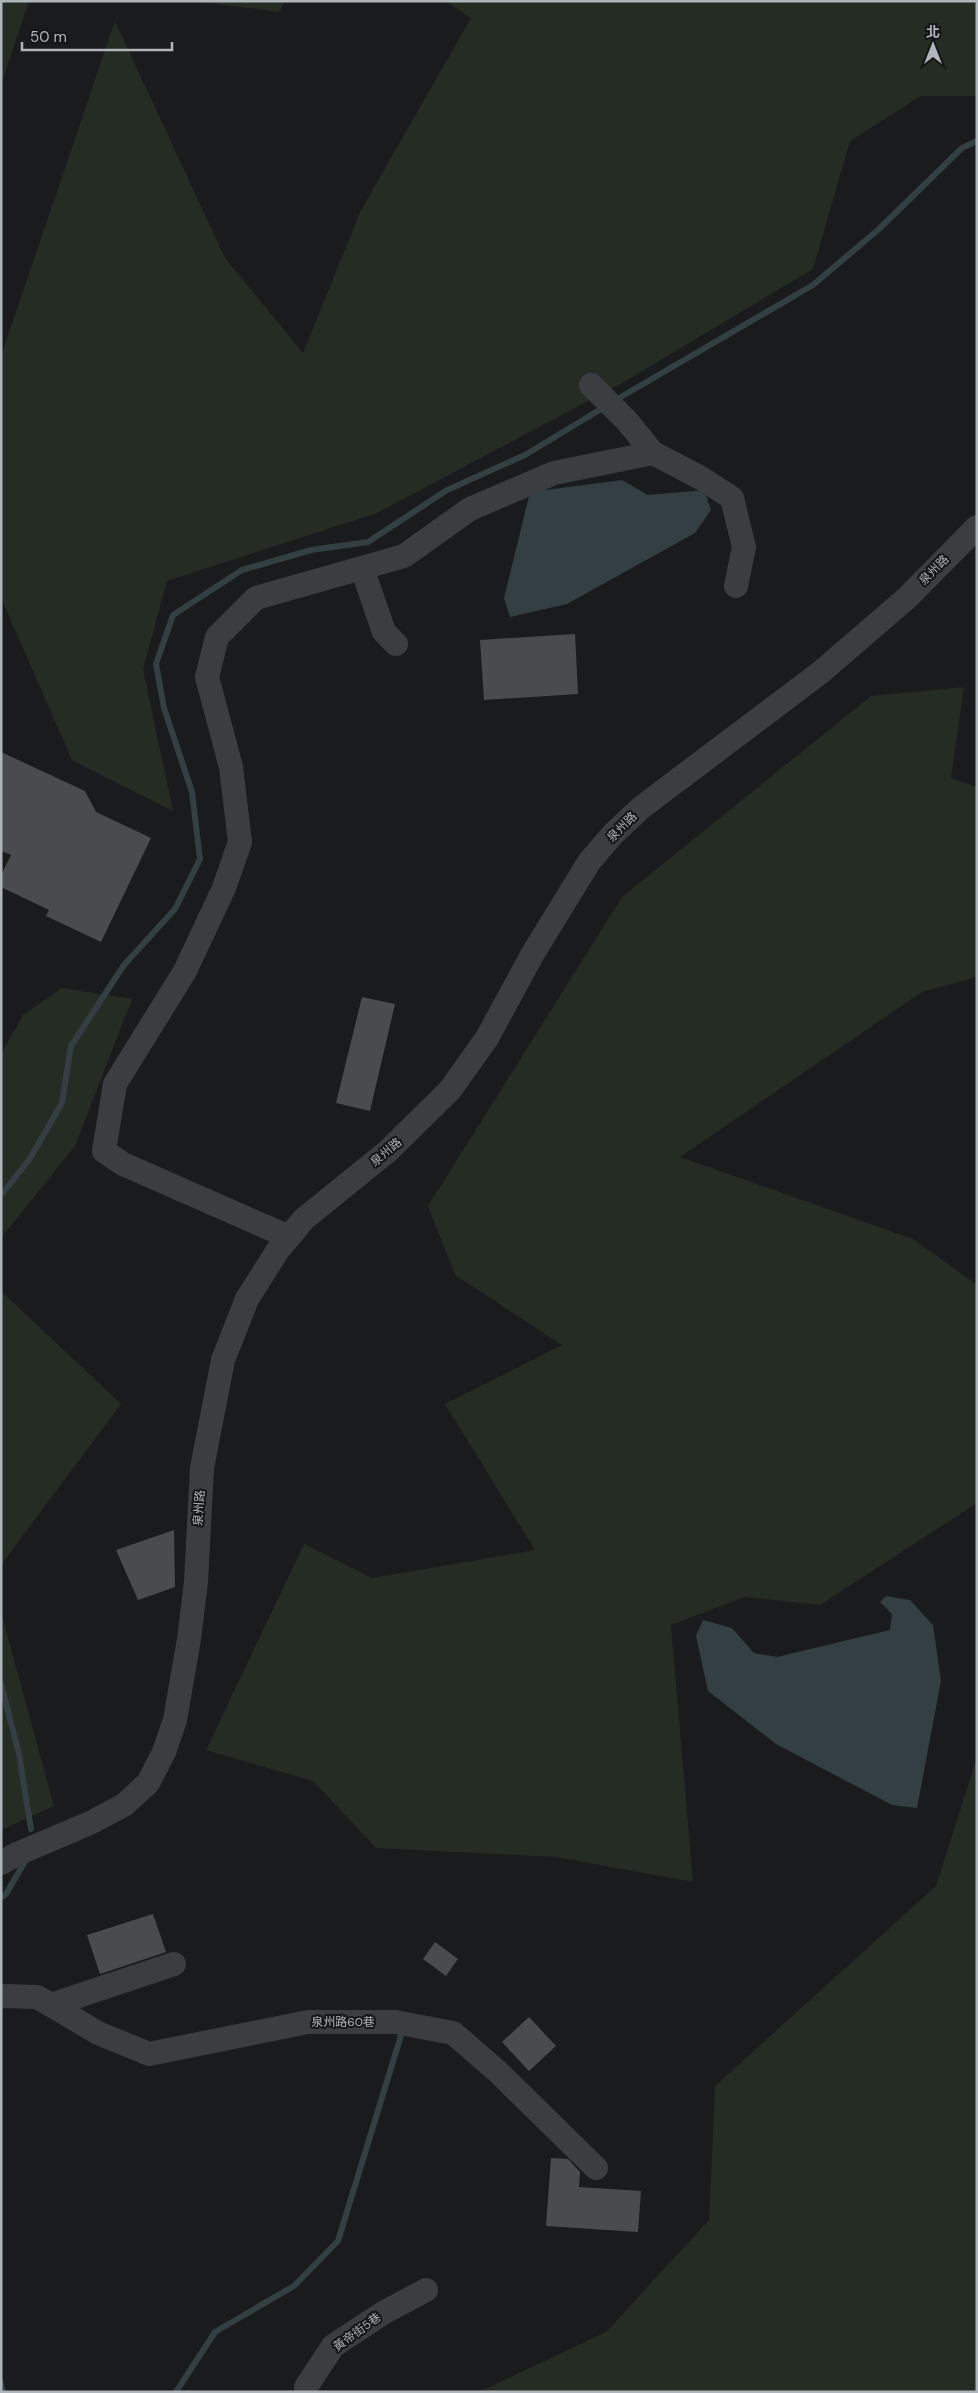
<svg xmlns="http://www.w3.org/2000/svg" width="978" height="2393" viewBox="0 0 978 2393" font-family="'DM Sans','Noto Sans TC',sans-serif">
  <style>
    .green { fill: #252c24 }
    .water { fill: #333f42 }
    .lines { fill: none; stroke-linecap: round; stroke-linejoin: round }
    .stream { stroke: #333f42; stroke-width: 6 }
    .building { fill: #494c4f }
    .minor { stroke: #3b3e41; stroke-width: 24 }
    .labels { text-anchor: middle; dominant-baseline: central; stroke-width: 4; stroke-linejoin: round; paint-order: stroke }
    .street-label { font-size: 12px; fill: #aeb5bb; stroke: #151617 }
  </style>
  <rect width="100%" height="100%" fill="#1a1b1c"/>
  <g class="green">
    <polygon points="1,1 29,1 1,85"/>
    <polygon points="192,1 285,1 279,12"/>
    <polygon points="446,1 977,1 977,96 921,96 850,141 813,269 624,382 377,513 167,581 143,669 173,811 72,760 1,598 1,356 115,21 225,258 303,353 361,210 471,18"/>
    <polygon points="964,687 951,778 977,787 977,977 922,992 680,1157 913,1239 977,1285 977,1503 820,1605 745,1597 671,1625 693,1882 556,1857 376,1848 313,1781 206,1750 304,1544 372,1578 535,1550 445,1404 562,1345 455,1275 428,1206 622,897 871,696"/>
    <polygon points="62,988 132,999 75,1146 1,1238 1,1054 23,1015"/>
    <polygon points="1,1291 121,1404 1,1565"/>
    <polygon points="1,1612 54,1806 1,1830"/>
    <polygon points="977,1757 977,2392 479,2392 606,2332 709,2220 715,2086 936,1886"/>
  </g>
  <g class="water">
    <polygon points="622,480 648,495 704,490 711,510 695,533 567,604 510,617 504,598 530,492"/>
    <polygon points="886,1596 910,1600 933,1625 941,1681 917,1808 892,1805 776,1744 708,1691 696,1636 703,1620 732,1628 754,1653 777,1657 890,1630 892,1614 880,1602"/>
  </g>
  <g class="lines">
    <g class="stream">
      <polyline points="614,401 813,285 879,229 962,148 977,141"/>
      <polyline points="1,1195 29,1160 62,1103 71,1046 124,965 175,909 200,859 192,792 164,708 156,664 173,615 242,570 311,550 368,542 447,490 525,455 606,406"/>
      <polyline points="1,1684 19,1754 31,1829"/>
      <polyline points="1,1898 6,1894 27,1858"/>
      <polyline points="1,2383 3,2392"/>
      <polyline points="176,2392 215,2332 294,2286 338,2241 403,2029"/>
    </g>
  </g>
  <g class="building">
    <polygon points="575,634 578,694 484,700 480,640"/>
    <polygon points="1,752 85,791 96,812 151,838 101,942 46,916 49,910 1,887 1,875 11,855 1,851"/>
    <polygon points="362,997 395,1004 370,1111 336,1103"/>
    <polygon points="174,1530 175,1587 138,1600 116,1550"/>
    <polygon points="153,1914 166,1952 100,1974 87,1935"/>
    <polygon points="435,1942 458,1959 446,1976 423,1959"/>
    <polygon points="529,2017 556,2046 529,2071 502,2042"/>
    <polygon points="551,2158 568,2159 580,2172 579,2187 641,2191 638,2232 546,2226"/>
  </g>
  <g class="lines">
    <g class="minor">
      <polyline points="591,385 627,421 653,453 701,478 732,498 744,547 736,586"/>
      <polyline points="362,568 384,632 396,644"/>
      <polyline points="289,1237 123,1164 104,1151 115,1084 185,971 224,888 240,842 231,767 207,677 217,637 256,598 404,556 470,509 554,473 653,453"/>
      <polyline points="1,1863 17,1854 90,1823 124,1805 148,1783 164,1752 175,1720 189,1639 196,1582 202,1468 223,1360 247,1299 278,1250 304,1219 388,1151 450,1090 487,1038 532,955 589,862 613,834 642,807 821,672 908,597 977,527"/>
      <polyline points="1,1996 37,1997 51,2005 174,1964"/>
      <polyline points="51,2005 98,2033 149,2054 308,2022 395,2022 453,2033 497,2071 596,2168"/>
      <polyline points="306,2392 306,2387 333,2346 383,2313 426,2290"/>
    </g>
  </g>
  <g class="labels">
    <g class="street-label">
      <text transform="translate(934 570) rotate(-45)">泉州路</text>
      <text transform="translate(622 827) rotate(-45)">泉州路</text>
      <text transform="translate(386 1152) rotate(-40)">泉州路</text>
      <text transform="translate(199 1508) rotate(-86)">泉州路</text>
      <text x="343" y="2022">泉州路60巷</text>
      <text transform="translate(357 2332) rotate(-36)">黃帝街5巷</text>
    </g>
  </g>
  <rect width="978" height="2393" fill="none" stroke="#aeb5bb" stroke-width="5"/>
  <g transform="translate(933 45)" stroke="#151617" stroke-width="4" paint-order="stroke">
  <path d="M0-4L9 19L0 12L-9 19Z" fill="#aeb5bb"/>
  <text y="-8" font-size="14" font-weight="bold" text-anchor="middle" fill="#aeb5bb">北</text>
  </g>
  <path d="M22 42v8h150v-8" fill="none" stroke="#aeb5bb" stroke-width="2.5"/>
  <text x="30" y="42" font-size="15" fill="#aeb5bb" stroke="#151617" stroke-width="4" paint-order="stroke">50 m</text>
</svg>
